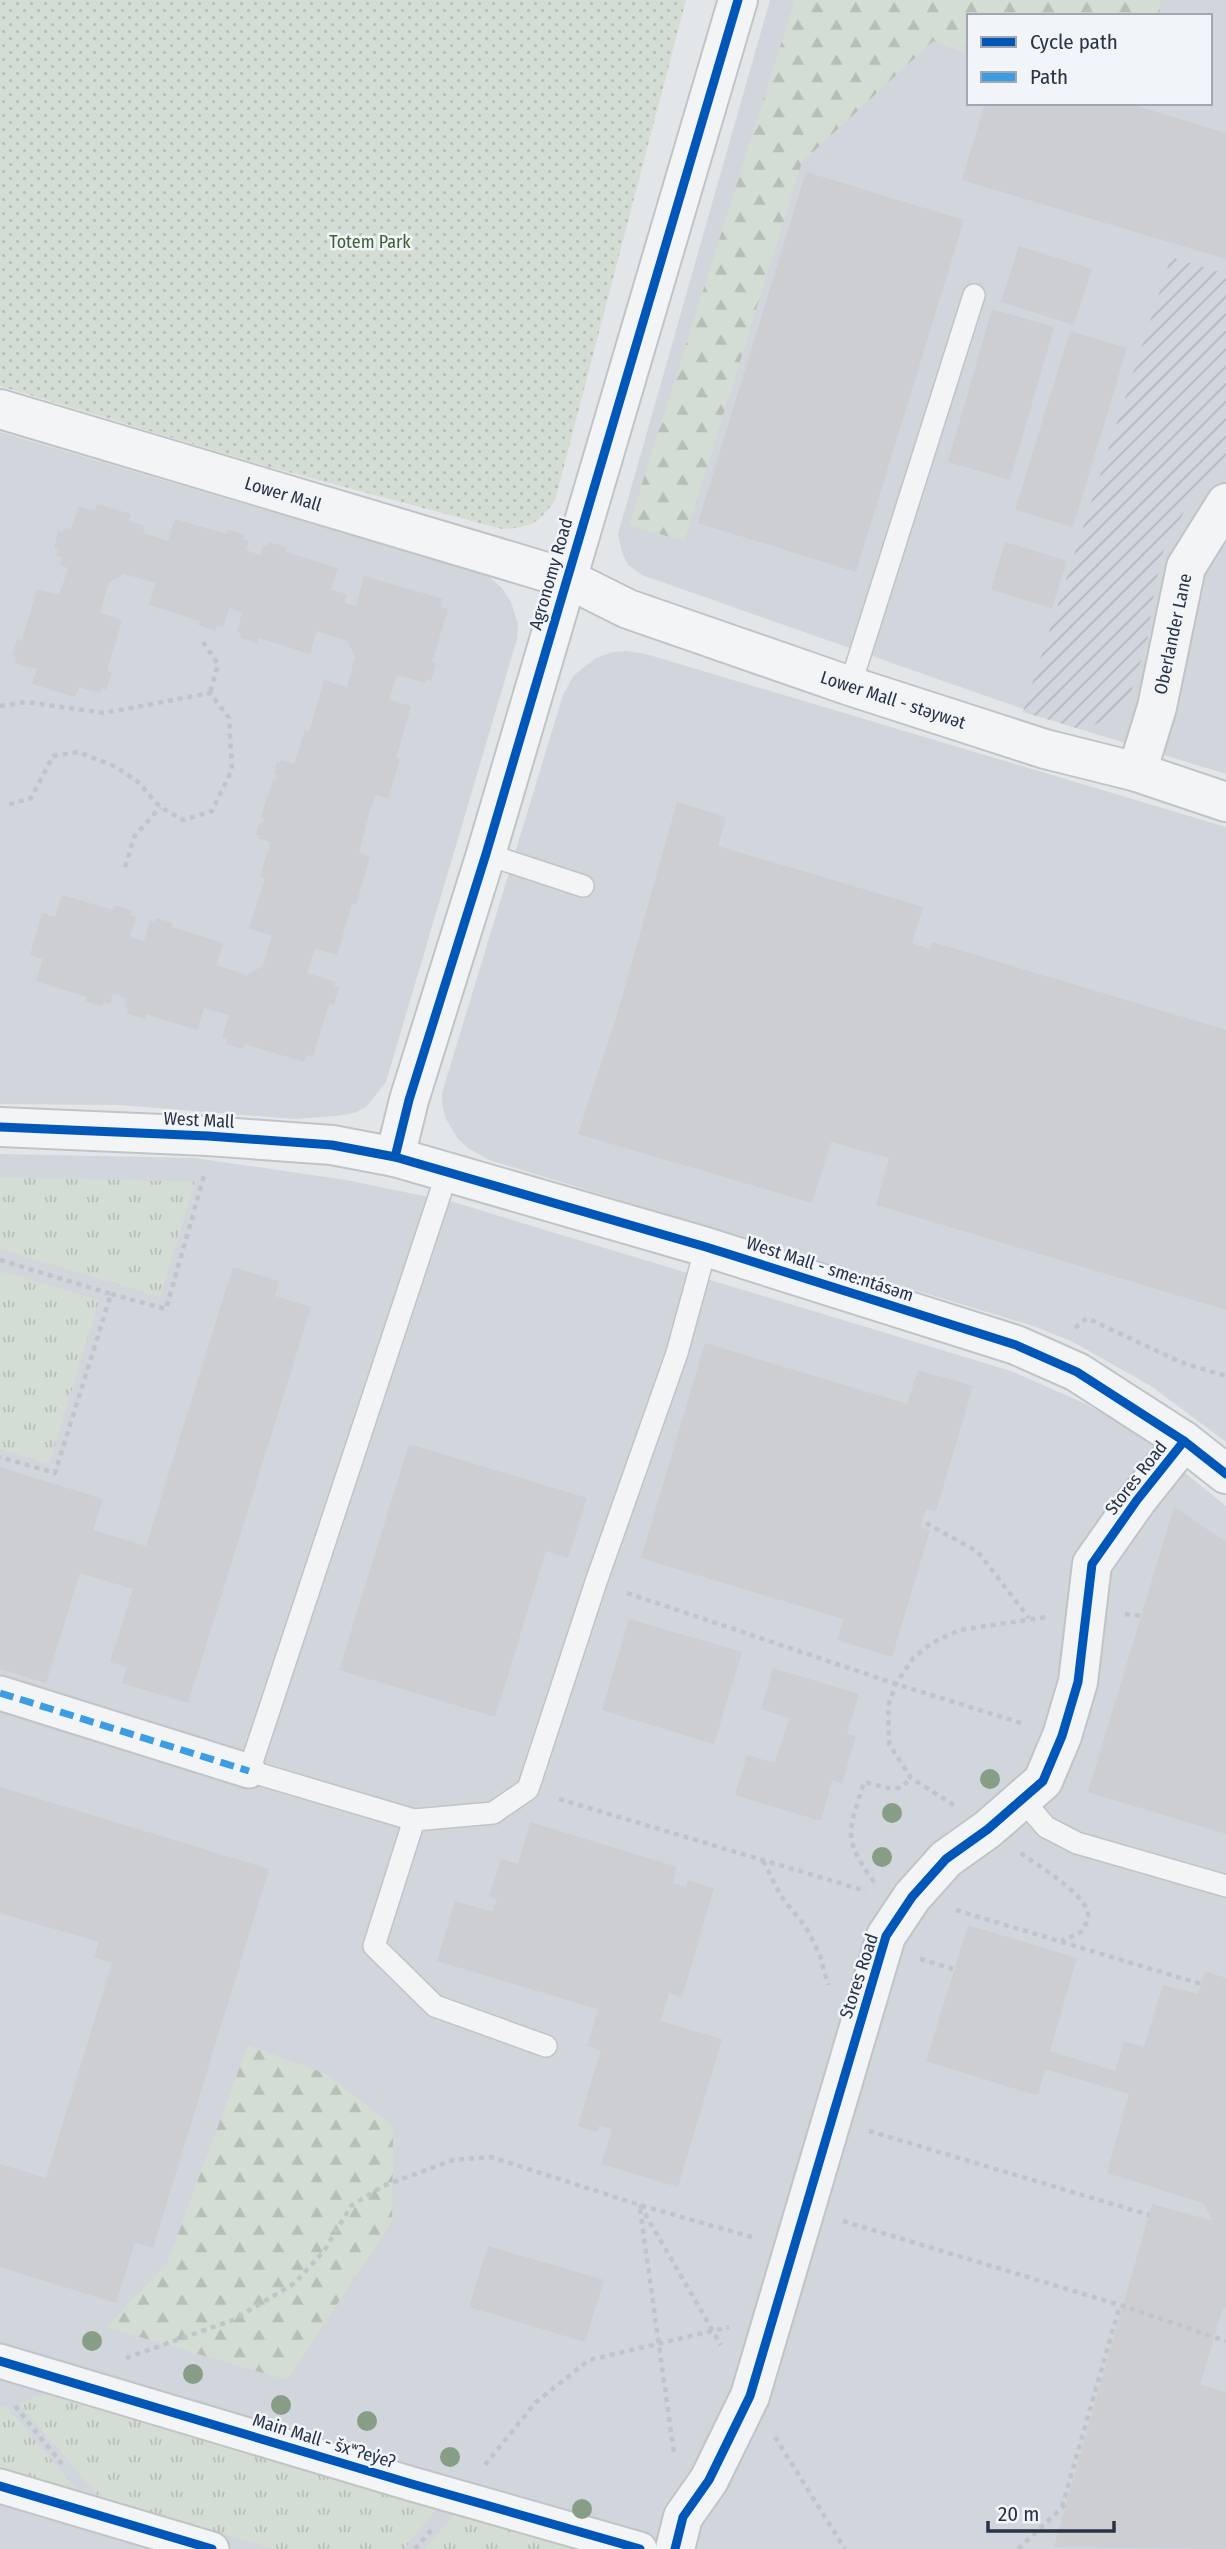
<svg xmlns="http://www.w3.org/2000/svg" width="1226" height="2549" viewBox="0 0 1226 2549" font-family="'Fira Sans Condensed',sans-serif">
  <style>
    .built { fill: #d1d5dc; fill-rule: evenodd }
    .industrial { fill: url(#industrial-furrows) }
    .grass { fill: url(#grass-tufts) }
    .forest { fill: url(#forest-firs) }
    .park { fill: url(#park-dots) }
    .building { fill: #ccced2 }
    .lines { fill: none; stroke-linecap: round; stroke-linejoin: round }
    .service-casing { stroke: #c1c4c7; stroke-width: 24 }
    .pedestrian-casing { stroke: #c1c4c7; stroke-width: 37 }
    .minor-casing { stroke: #c1c4c7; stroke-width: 42 }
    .path { stroke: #c1c4c9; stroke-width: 4.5; stroke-dasharray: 5 5; stroke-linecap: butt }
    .service { stroke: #f3f4f5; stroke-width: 21 }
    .pedestrian { stroke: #f3f4f5; stroke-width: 33 }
    .minor { stroke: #f3f4f5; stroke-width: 38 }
    .quiet { stroke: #3d9de3; stroke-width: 7; stroke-dasharray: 14 7; stroke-linecap: butt }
    .cycleway-casing { stroke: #f1f4f8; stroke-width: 13 }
    .cycleway { stroke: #0057b8; stroke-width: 9 }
    .tree { fill: #889d85 }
    .labels { text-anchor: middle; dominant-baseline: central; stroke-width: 5; stroke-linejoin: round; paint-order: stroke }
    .park-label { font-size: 18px; fill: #3d6233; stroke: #f1f4f8 }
    .street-label { font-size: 18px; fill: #283345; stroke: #f1f4f8 }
  </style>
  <defs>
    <pattern id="industrial-furrows" width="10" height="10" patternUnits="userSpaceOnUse" patternTransform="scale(1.75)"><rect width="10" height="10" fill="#d1d5dc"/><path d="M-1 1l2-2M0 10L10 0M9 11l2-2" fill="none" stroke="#b3b7be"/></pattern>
    <pattern id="grass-tufts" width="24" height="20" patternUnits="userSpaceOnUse" patternTransform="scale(1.75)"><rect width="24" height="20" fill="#d4ddd3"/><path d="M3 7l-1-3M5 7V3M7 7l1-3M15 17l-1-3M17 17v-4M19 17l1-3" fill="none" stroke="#b6beb6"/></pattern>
    <pattern id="forest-firs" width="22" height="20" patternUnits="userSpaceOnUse" patternTransform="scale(1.75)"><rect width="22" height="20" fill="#d4ddd3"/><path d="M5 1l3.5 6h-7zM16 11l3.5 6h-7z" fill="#b6beb6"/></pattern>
    <pattern id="park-dots" width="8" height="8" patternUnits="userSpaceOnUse" patternTransform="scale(1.75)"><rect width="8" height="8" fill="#d4ddd3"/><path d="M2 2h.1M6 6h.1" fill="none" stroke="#b6beb6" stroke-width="1.8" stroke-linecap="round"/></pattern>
  </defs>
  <rect width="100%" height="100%" fill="#e3e6e9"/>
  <g class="built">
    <path d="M770 0H1226V774L1083 730 642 575 628 565 622 553 618 534ZM969 16H1210V103H969Z"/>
    <polygon points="0,432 488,576 502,588 511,602 518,624 517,639 386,1082 366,1107 354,1113 336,1116 295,1119 120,1105 0,1104"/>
    <polygon points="627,651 646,654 1226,827 1226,1442 1151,1386 1071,1341 1033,1326 489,1160 468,1148 458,1139 446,1119 442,1104 442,1093 563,695 574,675 596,658 613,652"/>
    <polygon points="0,1154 195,1158 346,1180 453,1202 1011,1371 1086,1404 1133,1431 1226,1506 1226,2549 0,2549"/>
  </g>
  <polygon class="industrial" points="1171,257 1226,274 1226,466 1190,501 1164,549 1154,591 1147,642 1128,701 1111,717 1083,730 1023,712"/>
  <g class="grass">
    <polygon points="0,1177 195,1182 160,1297 0,1249"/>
    <polygon points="0,1271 99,1300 49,1464 0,1449"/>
    <polygon points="52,2391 438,2507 404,2549 274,2549 99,2497 19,2403"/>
    <polygon points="6,2406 77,2490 0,2467 0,2408"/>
    <polygon points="456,2512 578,2549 425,2549"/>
  </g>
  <g class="forest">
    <polygon points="795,0 1161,0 1159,16 969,16 969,54 933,41 802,162 684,541 629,525"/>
    <polygon points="248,2045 326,2074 393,2126 392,2221 287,2380 106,2327 167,2264"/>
  </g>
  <path class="park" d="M0 0H686L555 500C539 523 530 528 502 529L266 466 0 386Z"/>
  <g class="building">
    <polygon points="985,103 1127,103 1226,133 1226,259 962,180"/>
    <polygon points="806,172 964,220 856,572 698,523"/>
    <polygon points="1019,246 1092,269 1074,325 1001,302"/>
    <polygon points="992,309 1054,327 1010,480 948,462"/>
    <polygon points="1070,331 1127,348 1073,527 1015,510"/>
    <polygon points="97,504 131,514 129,521 145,526 143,533 168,541 175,519 226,534 228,529 245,535 243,539 249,541 246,550 260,555 263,545 267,546 269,542 286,547 285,552 338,568 331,590 347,594 345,603 356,607 364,576 443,599 441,607 448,609 432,662 436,663 431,681 426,679 425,683 397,675 389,700 411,706 396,758 400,759 388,799 376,795 370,810 359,852 370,857 356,905 352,904 337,955 315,948 307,973 336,982 334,986 339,987 334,1005 329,1004 313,1057 307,1055 304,1062 245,1044 243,1049 226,1044 227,1039 222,1038 229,1015 204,1008 197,1030 146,1014 145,1019 127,1014 128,1009 124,1008 126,998 113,994 110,1004 104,1002 103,1007 85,1001 87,997 36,981 43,959 30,955 42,913 55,917 62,895 113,910 115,905 132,911 130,915 136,917 130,937 144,941 150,921 154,922 156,918 173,923 172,927 223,943 217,965 247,975 263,966 272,935 249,929 265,878 260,876 271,842 258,838 259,835 256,835 259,823 262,824 264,818 261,817 273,780 275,780 277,775 274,774 277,762 280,763 281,760 294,764 305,730 309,732 324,680 347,687 355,657 347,641 317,631 310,654 259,638 258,644 240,638 241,633 237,632 242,612 229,608 223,628 217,626 216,631 198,625 200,621 149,605 156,583 124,574 109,582 100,613 122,620 107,671 112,672 106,690 102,688 100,693 79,687 75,697 32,684 37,669 15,663 16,658 12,656 17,639 22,640 37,589 59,595 68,568 60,565 63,558 56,555 58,550 54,549 58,531 63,532 65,528 71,529 78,506 95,511"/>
    <polygon points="1005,542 1067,561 1052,608 991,590"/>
    <polygon points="677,802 726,817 718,846 923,907 912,943 930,949 932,942 1226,1030 1226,1310 876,1205 889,1158 831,1142 812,1203 578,1134 617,1015"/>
    <polygon points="233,1267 279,1281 275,1296 311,1307 188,1703 122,1683 127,1667 110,1662 133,1589 80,1573 46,1683 0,1669 0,1467 103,1499 93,1530 146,1546"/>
    <polygon points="705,1343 907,1404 918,1370 973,1386 936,1511 926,1509 920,1527 930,1530 892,1657 837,1640 843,1619 641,1558"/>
    <polygon points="409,1444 587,1498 568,1558 546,1551 495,1717 339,1670"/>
    <polygon points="1174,1507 1226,1542 1226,1834 1088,1792"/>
    <polygon points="629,1619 742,1652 714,1744 602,1710"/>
    <polygon points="773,1668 859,1694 847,1734 856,1736 842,1783 832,1780 821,1821 735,1795 747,1755 775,1763 789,1718 761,1709"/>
    <polygon points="0,1787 269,1869 153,2248 135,2242 116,2303 0,2267 0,2164 46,2178 112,1963 94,1957 99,1942 0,1913"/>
    <polygon points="530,1822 677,1867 673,1883 686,1887 688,1880 714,1888 682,1997 669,1993 661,2021 722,2039 678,2187 601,2164 612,2129 599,2126 597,2132 578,2126 601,2050 587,2046 598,2009 437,1961 455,1901 493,1912 497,1899 489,1897 501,1859 518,1864"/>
    <polygon points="968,1925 1077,1958 1050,2051 1115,2071 1124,2041 1144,2047 1163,1985 1198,1994 1205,1971 1226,1978 1226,2308 1223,2307 1200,2385 1226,2392 1226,2549 1054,2547 1152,2204 1213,2221 1203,2203 1107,2173 1129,2094 1045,2069 1038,2094 1035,2095 926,2061"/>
    <polygon points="488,2246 604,2280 585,2342 469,2307"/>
  </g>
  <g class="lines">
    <defs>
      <g id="service">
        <polyline points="850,686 974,295"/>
        <polyline points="486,854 583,886"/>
        <polyline points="1022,1799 1046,1827 1077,1843 1226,1886"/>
        <polyline points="414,1820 249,1771 447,1173"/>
        <polyline points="546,2046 435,2006 374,1946 414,1820 493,1813 528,1789 596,1582 677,1353 706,1247"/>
      </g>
      <g id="pedestrian">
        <polyline points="0,1693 249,1771"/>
        <polyline points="0,2361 412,2484 640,2549"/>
        <polyline points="0,2486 212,2549"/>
      </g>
      <g id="minor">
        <polyline points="0,409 566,578 628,609 850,686 1045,749 1137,772 1226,802"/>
        <polyline points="1137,772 1157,707 1186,567 1226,503"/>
        <polyline points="0,1127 208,1136 332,1145 395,1157 706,1247 1016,1345 1077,1372 1184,1441 1226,1474"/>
        <polyline points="395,1157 409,1100 486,854 738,0"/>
        <polyline points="675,2549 683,2517 709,2480 750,2396 886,1936 912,1897 946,1859 988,1829 1043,1781 1062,1736 1078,1682 1092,1564 1137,1500 1184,1441"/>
      </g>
    </defs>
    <use href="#service" class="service-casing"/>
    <use href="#pedestrian" class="pedestrian-casing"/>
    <use href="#minor" class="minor-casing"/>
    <g class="path">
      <polyline points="203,642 218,664 210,693"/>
      <polyline points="0,706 26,702 104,713 210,693 229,718 232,769 212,811 183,820 160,807 137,781 114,766 78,752 53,756 31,798 7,805"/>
      <polyline points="125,867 134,837 160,807"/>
      <polyline points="0,1260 111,1294 55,1473 0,1457"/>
      <polyline points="111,1294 166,1309 204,1176"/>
      <polyline points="1075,1328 1087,1318 1180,1362 1226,1376"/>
      <polyline points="926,1523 978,1552 1029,1618"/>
      <polyline points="627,1593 896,1684 1024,1724"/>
      <polyline points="1125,1614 1141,1616"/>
      <polyline points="559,1799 866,1891"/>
      <polyline points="954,1805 911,1778 889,1744 888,1706 896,1684 913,1658 932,1643 959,1630 1047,1617"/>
      <path d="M1021 1853C1036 1865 1091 1896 1088 1917 1088 1922 1083 1928 1081 1932L1061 1941"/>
      <polyline points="763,1861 781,1896 807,1929 820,1955 828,1985"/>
      <path d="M874 1882C841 1837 849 1831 864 1782L888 1788H901L911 1778"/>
      <polyline points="956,1910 1201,1984"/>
      <polyline points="920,1959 953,1969"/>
      <polyline points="869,2131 1149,2215"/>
      <polyline points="640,2205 721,2345"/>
      <polyline points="640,2209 674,2453"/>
      <polyline points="843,2221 1123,2306 1226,2341"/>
      <polyline points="126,2358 233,2320 295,2283 324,2251 351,2206 383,2186 453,2160 491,2157 640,2205 755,2238"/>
      <polyline points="15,2406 62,2464"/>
      <polyline points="775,2437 845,2549"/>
      <polyline points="485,2465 536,2402 589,2360 729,2327"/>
      <polyline points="1062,2507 1120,2305"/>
      <polyline points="415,2549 433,2528"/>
      <polyline points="1018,2549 1067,2503"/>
    </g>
    <use href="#service" class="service"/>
    <use href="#pedestrian" class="pedestrian"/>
    <use href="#minor" class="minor"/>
    <polyline class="quiet" points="0,1693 249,1771"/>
    <defs>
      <g id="cycleway">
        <polyline points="0,1127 208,1136 332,1145 395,1157 706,1247 1016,1345 1077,1372 1184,1441 1226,1474"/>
        <polyline points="395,1157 409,1100 486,854 738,0"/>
        <polyline points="0,2361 412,2484 640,2549"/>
        <polyline points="0,2486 212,2549"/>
        <polyline points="675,2549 683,2517 709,2480 750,2396 886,1936 912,1897 946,1859 988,1829 1043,1781 1062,1736 1078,1682 1092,1564 1137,1500 1184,1441"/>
      </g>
    </defs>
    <use href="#cycleway" class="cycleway-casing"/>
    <use href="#cycleway" class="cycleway"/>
  </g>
  <g class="tree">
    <circle cx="990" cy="1779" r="10"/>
    <circle cx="892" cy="1813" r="10"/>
    <circle cx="882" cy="1857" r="10"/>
    <circle cx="92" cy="2341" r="10"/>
    <circle cx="193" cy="2374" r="10"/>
    <circle cx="281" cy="2405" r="10"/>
    <circle cx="367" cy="2421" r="10"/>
    <circle cx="450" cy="2457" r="10"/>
    <circle cx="582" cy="2509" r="10"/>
  </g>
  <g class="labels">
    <g class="park-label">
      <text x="370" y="242">Totem Park</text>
    </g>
    <g class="street-label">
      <text transform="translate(283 494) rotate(17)">Lower Mall</text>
      <text transform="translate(551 574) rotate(-74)">Agronomy Road</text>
      <text transform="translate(1173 634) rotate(-78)">Oberlander Lane</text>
      <text transform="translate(893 700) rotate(18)">Lower Mall - stəywət</text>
      <text transform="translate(199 1120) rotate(3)">West Mall</text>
      <text transform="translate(830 1269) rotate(18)">West Mall - sme:ntásəm</text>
      <text transform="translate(1136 1478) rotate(-52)">Stores Road</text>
      <text transform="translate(859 1976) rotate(-72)">Stores Road</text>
      <text transform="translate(324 2441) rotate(17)">Main Mall - šxʷʔey̓eʔ</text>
    </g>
  </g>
  <rect x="967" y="14" width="245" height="91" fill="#f1f4f8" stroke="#a1a7b0" stroke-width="2"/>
  <rect x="981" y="37" width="35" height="10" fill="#0057b8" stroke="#a1a7b0" stroke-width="2"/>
  <text x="1030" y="49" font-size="21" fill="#283345">Cycle path</text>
  <rect x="981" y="72" width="35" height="10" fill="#3d9de3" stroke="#a1a7b0" stroke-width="2"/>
  <text x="1030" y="84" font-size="21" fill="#283345">Path</text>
  <path d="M988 2521v10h126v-10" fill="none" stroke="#283345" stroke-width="3.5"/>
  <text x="998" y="2521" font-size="21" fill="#283345" stroke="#f1f4f8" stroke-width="5" paint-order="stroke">20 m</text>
</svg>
